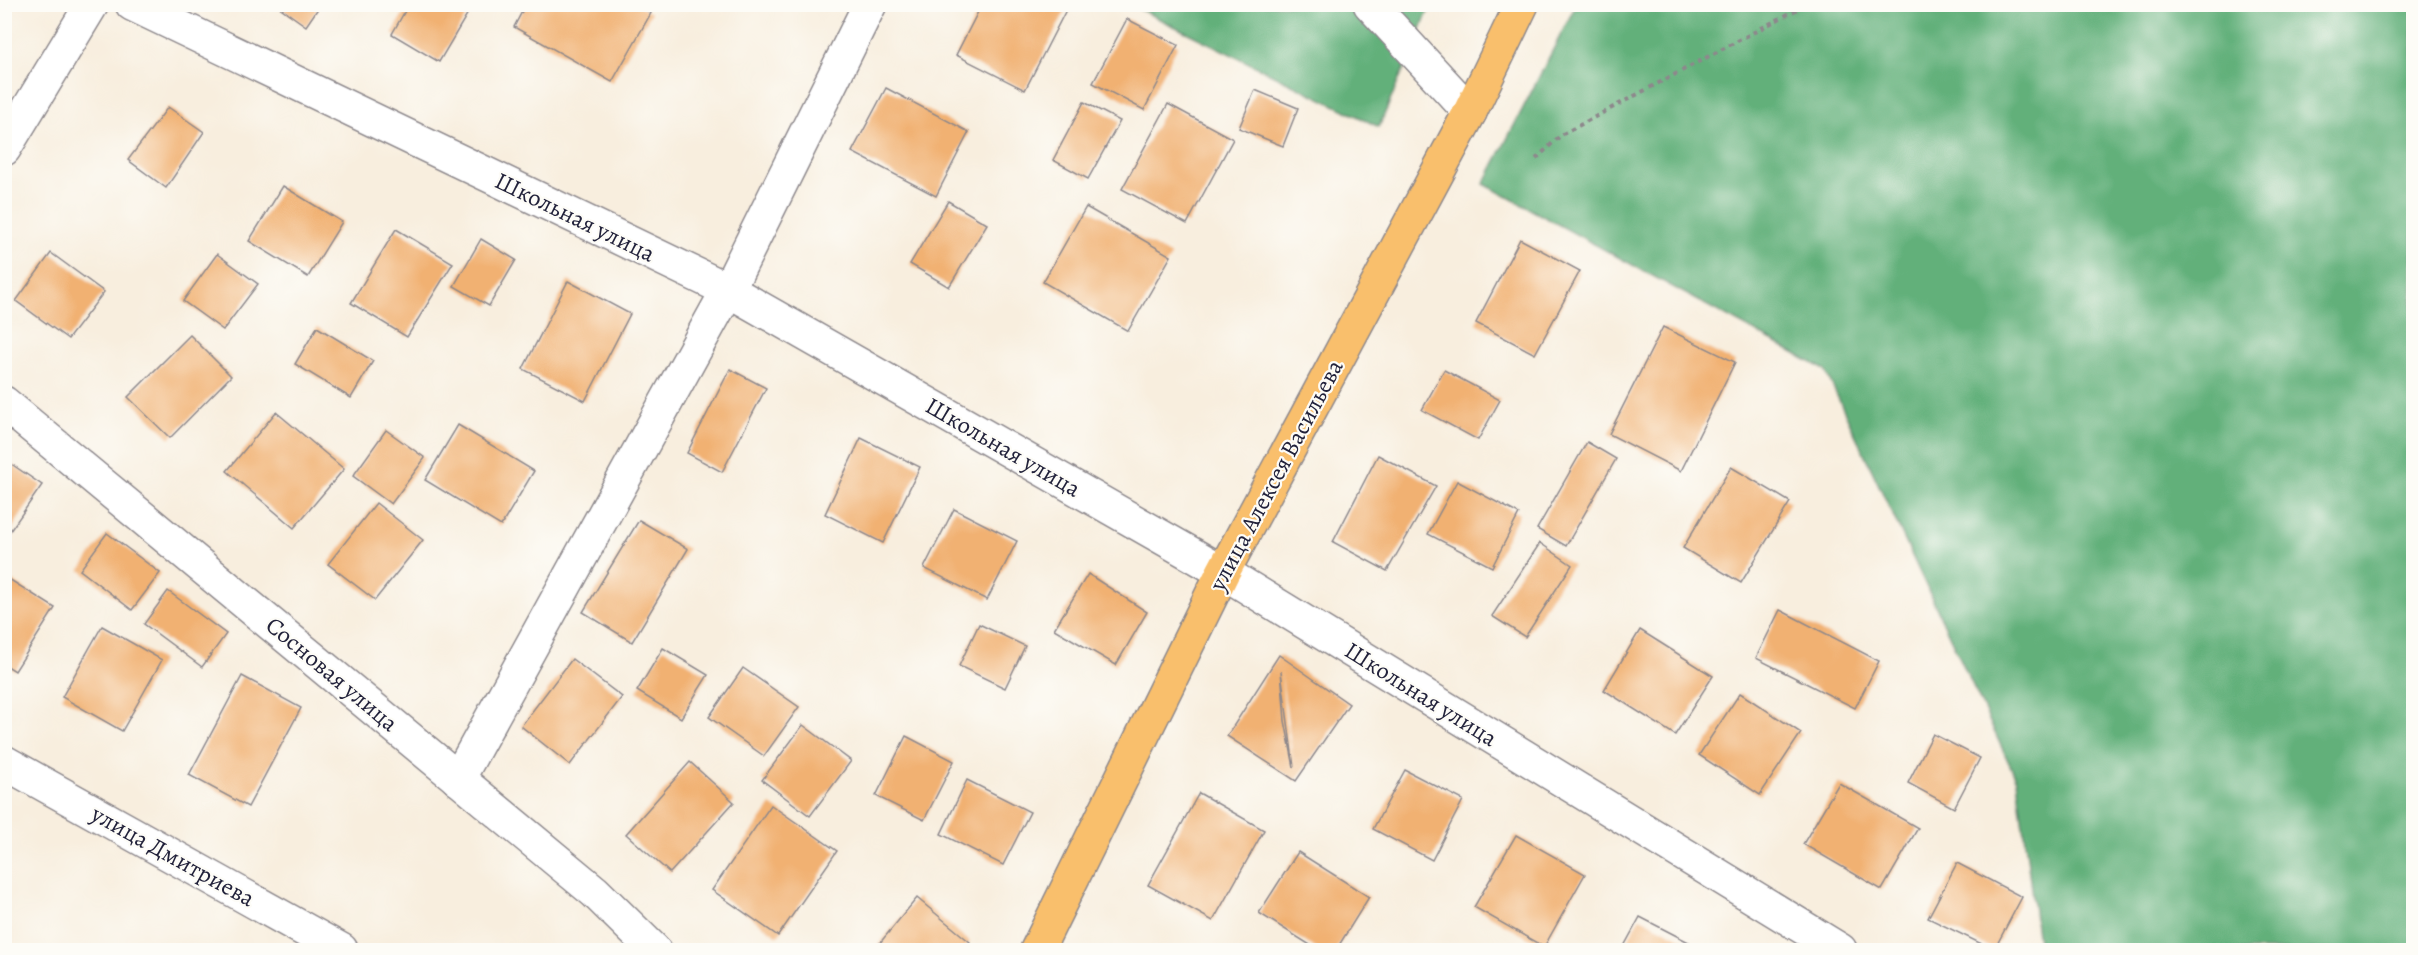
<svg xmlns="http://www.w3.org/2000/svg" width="2418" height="955" viewBox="0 0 2418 955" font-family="Alegreya,serif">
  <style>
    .forest { fill: #62b07a; stroke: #42695a; stroke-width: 1.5 }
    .building { fill: #f1b172; fill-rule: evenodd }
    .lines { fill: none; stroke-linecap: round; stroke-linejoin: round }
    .minor-casing { stroke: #8d888c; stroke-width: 36 }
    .primary-casing { stroke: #8d888c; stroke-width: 36 }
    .path { stroke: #8d888c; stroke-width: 4; stroke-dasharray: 4.5 4.5; stroke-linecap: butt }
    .minor { stroke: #fff; stroke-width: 33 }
    .primary { stroke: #f9bf6c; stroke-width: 33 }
    .labels { text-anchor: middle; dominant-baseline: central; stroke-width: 4.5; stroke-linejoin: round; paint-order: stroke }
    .street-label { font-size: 24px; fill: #22223b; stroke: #fdfcf7 }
  </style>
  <rect width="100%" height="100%" fill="#fdfcf7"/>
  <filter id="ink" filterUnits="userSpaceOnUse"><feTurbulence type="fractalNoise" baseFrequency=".0167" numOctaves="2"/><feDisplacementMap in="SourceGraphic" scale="12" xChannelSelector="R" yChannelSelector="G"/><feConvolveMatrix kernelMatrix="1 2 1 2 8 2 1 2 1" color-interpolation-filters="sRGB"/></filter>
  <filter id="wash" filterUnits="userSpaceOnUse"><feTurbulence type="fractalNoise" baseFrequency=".008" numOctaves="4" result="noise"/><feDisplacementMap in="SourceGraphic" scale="24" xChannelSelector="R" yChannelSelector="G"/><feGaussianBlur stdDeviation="1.35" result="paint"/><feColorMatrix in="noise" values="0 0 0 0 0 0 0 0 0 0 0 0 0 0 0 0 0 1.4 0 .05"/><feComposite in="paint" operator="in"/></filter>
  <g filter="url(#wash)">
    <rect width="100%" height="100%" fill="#f8eede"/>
    <g class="forest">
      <polygon points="1131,5 1431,5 1379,127"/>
      <polygon points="1576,5 2413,5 2413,950 2039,950 2017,780 1825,370 1484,184"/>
    </g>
    <g id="blocks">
      <g class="building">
        <polygon points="275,4 321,4 306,26"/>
        <polygon points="409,4 472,6 439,62 392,34"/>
        <polygon points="526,4 636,4 651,13 612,82 514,27"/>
        <polygon points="982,4 1069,4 1025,90 956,55"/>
        <polygon points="1127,19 1178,45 1144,110 1093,83"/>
        <polygon points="886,88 969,132 936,196 852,152"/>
        <polygon points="1255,90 1298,108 1283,146 1239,128"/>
        <polygon points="1084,102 1120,121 1088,179 1053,160"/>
        <polygon points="1168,104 1233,139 1187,224 1122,189"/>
        <polygon points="168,107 204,132 166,188 128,160"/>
        <polygon points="283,186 342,222 308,277 249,241"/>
        <polygon points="948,201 987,224 949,287 910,264"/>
        <polygon points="1086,207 1171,256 1128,331 1043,282"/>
        <polygon points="396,229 453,263 407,337 351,303"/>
        <polygon points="481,239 516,260 489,306 454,286"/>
        <polygon points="1520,239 1580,271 1535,354 1476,323"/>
        <polygon points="51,253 104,292 68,339 16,301"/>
        <polygon points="217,254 258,284 223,330 183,301"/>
        <polygon points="568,281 630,314 585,401 523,369"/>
        <polygon points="317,327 373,361 351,398 295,364"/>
        <polygon points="1663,327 1735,362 1681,471 1609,434"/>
        <polygon points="190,335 231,376 170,438 128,397"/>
        <polygon points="730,369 766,388 722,472 687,453"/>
        <polygon points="1444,370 1500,400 1478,440 1422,410"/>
        <polygon points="276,412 344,469 294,528 227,471"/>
        <polygon points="458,425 534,471 501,526 425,480"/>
        <polygon points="386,430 425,458 391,504 353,476"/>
        <polygon points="861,438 920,467 883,543 825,514"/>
        <polygon points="1587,442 1616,459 1566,546 1537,529"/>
        <polygon points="1378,455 1436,486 1387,571 1333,542"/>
        <polygon points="4,459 42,485 8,534 4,531"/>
        <polygon points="1731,467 1790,502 1741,583 1683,548"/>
        <polygon points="1457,481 1519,514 1492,567 1428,534"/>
        <polygon points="376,503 423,540 375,600 328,564"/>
        <polygon points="954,509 1017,541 987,600 924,568"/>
        <polygon points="639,520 688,549 632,642 583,612"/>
        <polygon points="107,533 160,573 132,610 80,570"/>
        <polygon points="1540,543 1572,565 1525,637 1492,616"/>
        <polygon points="1088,574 1147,612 1116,665 1054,629"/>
        <polygon points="4,576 55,608 15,671 4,664"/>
        <polygon points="168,591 226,634 202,667 144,624"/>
        <polygon points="1780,610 1879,661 1855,708 1756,658"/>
        <polygon points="979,624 1025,646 1005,688 959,666"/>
        <polygon points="102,626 162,660 122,731 62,697"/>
        <polygon points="1640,630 1713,676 1675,735 1604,690"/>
        <polygon points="663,648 708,675 681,718 637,691"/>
        <path d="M1279 655 1349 704 1296 781 1227 736ZM1281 671 1294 767 1285 721Z"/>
        <polygon points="572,659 622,697 570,765 521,726"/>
        <polygon points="743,668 799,707 764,756 709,717"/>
        <polygon points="242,676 301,708 248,807 189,775"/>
        <polygon points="1740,693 1801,733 1760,795 1699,755"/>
        <polygon points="803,725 851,761 810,816 762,780"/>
        <polygon points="1933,734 1980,758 1954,808 1908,783"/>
        <polygon points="906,736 954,761 924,820 876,796"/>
        <polygon points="690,762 734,802 670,873 626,834"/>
        <polygon points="1405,770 1463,800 1432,860 1373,829"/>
        <polygon points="967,780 1030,812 1003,865 941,834"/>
        <polygon points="1839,783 1918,828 1882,890 1803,844"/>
        <polygon points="1199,793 1264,830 1213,921 1148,885"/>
        <polygon points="771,805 837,851 778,936 712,890"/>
        <polygon points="1516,835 1585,874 1544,947 1474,907"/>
        <polygon points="1298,852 1369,897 1336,950 1318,950 1259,913"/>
        <polygon points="1957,863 2022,897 1994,950 1928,918"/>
        <polygon points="917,898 970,942 963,950 874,950"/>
        <polygon points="1640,917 1704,950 1622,950"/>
      </g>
    </g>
  </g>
  <g filter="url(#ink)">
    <use href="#blocks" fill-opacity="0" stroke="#8d888c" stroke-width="1.5"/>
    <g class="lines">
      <defs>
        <g id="minor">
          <polyline points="132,4 728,290 1223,572 1840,950"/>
          <polyline points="1370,4 1470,112"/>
          <polyline points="4,149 92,4"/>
          <polyline points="4,403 595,892 654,950"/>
          <polyline points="4,762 341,950"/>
          <polyline points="458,779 728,290 870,4"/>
        </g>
        <polyline id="primary" points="1037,950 1223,572 1470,112 1522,4"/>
      </defs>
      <use href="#minor" class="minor-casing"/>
      <use href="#primary" class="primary-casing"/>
      <polyline class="path" points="1536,159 1561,135 1807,4"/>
      <use href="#minor" class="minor"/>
      <use href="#primary" class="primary"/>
    </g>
  </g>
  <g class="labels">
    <g class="street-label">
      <text transform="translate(575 217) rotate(26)">Школьная улица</text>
      <text transform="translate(1003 447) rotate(30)">Школьная улица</text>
      <text transform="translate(1276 475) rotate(-62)">улица Алексея Васильева</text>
      <text transform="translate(332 674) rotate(40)">Сосновая улица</text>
      <text transform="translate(1421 694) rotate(32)">Школьная улица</text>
      <text transform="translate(173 856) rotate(29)">улица Дмитриева</text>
    </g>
  </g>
  <rect width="2418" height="955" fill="none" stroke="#fdfcf7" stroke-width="24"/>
</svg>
